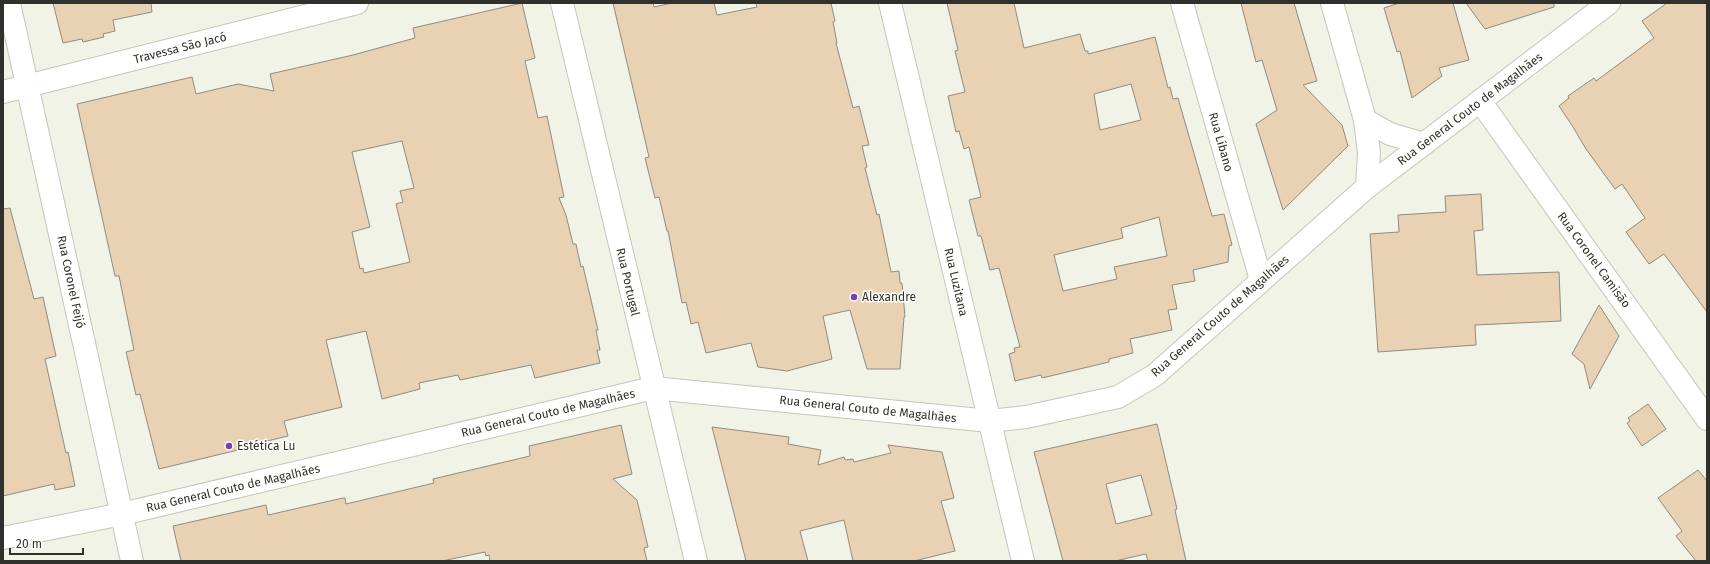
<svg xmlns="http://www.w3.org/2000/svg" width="1710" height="564" viewBox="0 0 1710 564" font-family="'Fira Sans',sans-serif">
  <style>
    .building { fill: #e8d2b3; stroke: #918a80; fill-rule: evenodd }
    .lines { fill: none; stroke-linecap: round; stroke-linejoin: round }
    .minor-casing { stroke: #c4c6b9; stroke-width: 24 }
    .minor { stroke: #fff; stroke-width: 22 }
    .poi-dot { fill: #7340b7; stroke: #fffffc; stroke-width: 1.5 }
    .labels { text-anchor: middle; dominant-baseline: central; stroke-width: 3; stroke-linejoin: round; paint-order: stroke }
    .street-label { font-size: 12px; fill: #30312c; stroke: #fffffc }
    .poi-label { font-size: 12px; fill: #30312c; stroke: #fffffc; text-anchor: start }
  </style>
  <rect width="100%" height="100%" fill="#f1f3e6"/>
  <g class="building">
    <polygon points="53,3 151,3 152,12 113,20 115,31 103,34 104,37 83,42 82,39 63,43"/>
    <path d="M522 3 535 58 525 61 538 118 547 116 564 197 559 198 566 215 573 244H576L581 267 583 266 598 330H596L600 350H597L600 363 535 378 531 365 460 380 458 375 419 383 420 389 382 399 366 331 326 340 342 407 284 421 288 436 263 442V444L159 469 140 394 136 395 126 352 134 350 119 276H115L77 104 192 77 196 94 238 84 274 91 270 74 353 55 415 38 413 28ZM402 141 414 188 400 191 403 202 396 204 410 262 364 273 363 268 360 269 352 232 370 227 352 152Z"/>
    <polygon points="613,3 653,3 654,7 672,3 714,3 717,15 757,7 756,3 831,3 835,21 833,22 837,43 836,43 853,108 859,106 869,145 862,146 867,167 865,168 877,215 879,214 891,272 899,271 900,283 902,283 905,317 904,317 900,369 867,369 850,310 823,316 832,359 787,371 758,367 751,343 706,353 698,322 691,324 686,302 682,303 668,231 667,231 659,197 655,198 645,158 649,157"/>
    <path d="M947 3H1014L1024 48 1080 34 1085 51H1088V54L1155 37 1168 88 1170 87 1173 99 1178 98 1212 216 1224 214 1232 245 1229 246 1228 262 1193 270 1195 281 1172 285 1177 309 1168 310 1172 330 1130 339 1133 353 1109 359V362L1042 378 1041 375 1015 381 1009 354 1015 352 1014 348 1020 347 999 268 990 270 981 236H978L969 200 981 197 969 147 964 149 959 131 956 132 948 96 965 92 955 51 958 50ZM1131 84 1141 120 1100 130 1094 94ZM1159 217 1167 256 1114 267 1117 279 1063 291 1054 255 1123 238 1121 228Z"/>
    <polygon points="1241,3 1294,3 1317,81 1303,85 1342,125 1348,146 1283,210 1256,124 1277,110 1262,60 1256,62"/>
    <polygon points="1399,3 1453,3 1469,60 1439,68 1442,76 1412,98 1400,51 1397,52 1384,8"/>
    <polygon points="1466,3 1554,3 1554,7 1485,29"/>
    <polygon points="1667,3 1707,3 1707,312 1664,254 1649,264 1626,232 1645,218 1622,184 1615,189 1586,149 1573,127 1559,106 1569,98 1568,96 1594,78 1596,81 1654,38 1642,21"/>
    <polygon points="1481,194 1483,230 1474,231 1477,275 1559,272 1561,321 1475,325 1476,345 1378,352 1370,234 1399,232 1398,215 1446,212 1445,196"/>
    <polygon points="10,208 34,299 43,297 56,356 45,359 66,453 68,452 75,486 55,490 54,484 3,496 3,209"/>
    <polygon points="1599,305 1619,336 1590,389 1584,364 1572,354"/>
    <polygon points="1648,404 1666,429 1642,446 1627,423 1630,421 1628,418"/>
    <path d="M1157 424 1177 509 1175 510 1186 561H1148L1146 554 1115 561H1063L1034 452ZM1141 475 1152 515 1116 524 1106 484Z"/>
    <polygon points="621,425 632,474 613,479 637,500 648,547 644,548 647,561 490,561 489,555 486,556 485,552 442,561 181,561 173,526 266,505 268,515 343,498 345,498 346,504 434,483 433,479 530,456 529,446"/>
    <polygon points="712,427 789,437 788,444 821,450 818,465 844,457 845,460 853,459 854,462 891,453 888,445 942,452 954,498 941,501 955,551 914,561 853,561 844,520 800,531 808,561 746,561"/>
    <polygon points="1698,470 1707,481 1707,561 1696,561 1676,536 1682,531 1658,498"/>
  </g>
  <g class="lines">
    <defs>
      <g id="minor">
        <polyline points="9,3 132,561"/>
        <polyline points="562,3 696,561"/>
        <polyline points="890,3 1023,561"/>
        <polyline points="1182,3 1261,280"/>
        <polyline points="1332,3 1365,120 1369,153 1367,187"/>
        <polyline points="3,92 357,3"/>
        <polyline points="1480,101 1707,419"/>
        <polyline points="1365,120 1390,134 1424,144"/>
        <polyline points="3,538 122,514 653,388 990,421 1026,417 1118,397 1155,375 1367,187 1609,3"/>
      </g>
    </defs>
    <use href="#minor" class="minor-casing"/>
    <use href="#minor" class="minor"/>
  </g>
  <g class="poi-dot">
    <circle cx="854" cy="297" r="4"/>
    <circle cx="229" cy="446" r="4"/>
  </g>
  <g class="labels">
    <g class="street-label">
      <text transform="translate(180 48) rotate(-14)">Travessa São Jacó</text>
      <text transform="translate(1470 109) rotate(-37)">Rua General Couto de Magalhães</text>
      <text transform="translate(1221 142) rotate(74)">Rua Líbano</text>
      <text transform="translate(1594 260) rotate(54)">Rua Coronel Camisão</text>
      <text transform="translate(71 282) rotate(78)">Rua Coronel Feijó</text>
      <text transform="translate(628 282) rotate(77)">Rua Portugal</text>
      <text transform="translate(956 282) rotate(77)">Rua Luzitana</text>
      <text transform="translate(1220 316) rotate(-41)">Rua General Couto de Magalhães</text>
      <text transform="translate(868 409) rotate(6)">Rua General Couto de Magalhães</text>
      <text transform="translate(548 413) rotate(-13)">Rua General Couto de Magalhães</text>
      <text transform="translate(233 488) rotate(-13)">Rua General Couto de Magalhães</text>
    </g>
    <g class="poi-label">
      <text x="862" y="297">Alexandre</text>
      <text x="237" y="446">Estética Lu</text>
    </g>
  </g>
  <rect width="1710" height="564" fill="none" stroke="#30312c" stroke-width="8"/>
  <path d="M10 548v6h73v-6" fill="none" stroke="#30312c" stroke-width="2"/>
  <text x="16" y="548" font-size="12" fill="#30312c" stroke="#fffffc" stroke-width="3" paint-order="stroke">20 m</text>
</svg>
